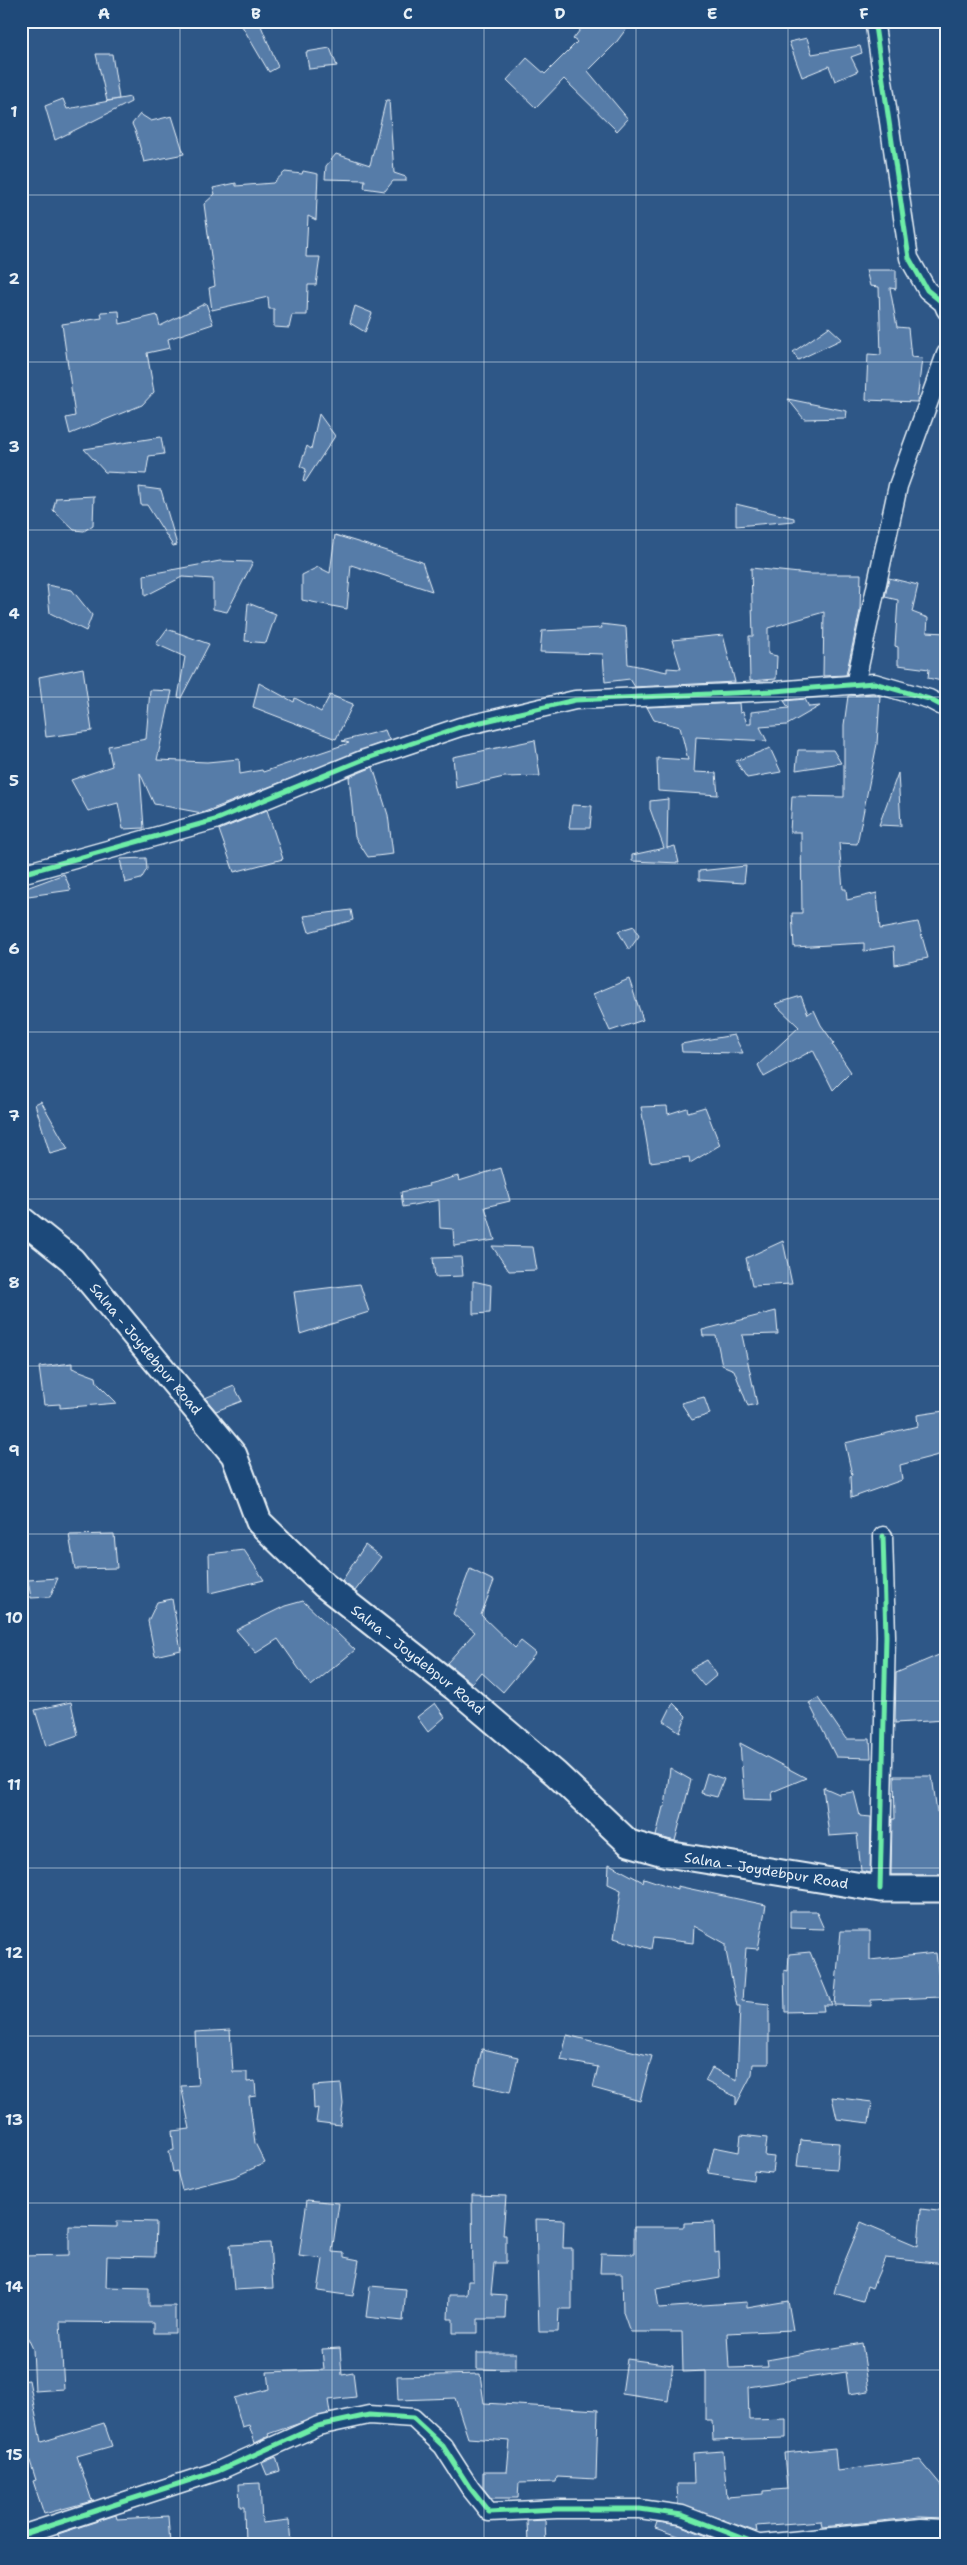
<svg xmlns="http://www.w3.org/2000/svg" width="967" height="2565" viewBox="0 0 967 2565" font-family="'Shantell Sans',sans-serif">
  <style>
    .building { fill: #567ba8; stroke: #e8f1f8 }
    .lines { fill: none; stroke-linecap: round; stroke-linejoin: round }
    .minor-casing { stroke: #e8f1f8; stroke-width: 21 }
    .secondary-casing { stroke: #e8f1f8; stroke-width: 29 }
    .minor { stroke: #1f4a7a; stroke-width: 18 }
    .secondary { stroke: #1f4a7a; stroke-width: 25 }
    .cycleway-casing { stroke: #1f4a7a; stroke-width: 8 }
    .cycleway { stroke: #6deda7; stroke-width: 5 }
    .grid { fill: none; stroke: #e8f1f8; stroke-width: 1; stroke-opacity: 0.55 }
    .labels { text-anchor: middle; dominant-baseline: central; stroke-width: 4; stroke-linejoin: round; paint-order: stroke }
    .street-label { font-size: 14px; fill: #e8f1f8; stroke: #1f4a7a }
    .neatline { fill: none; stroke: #e8f1f8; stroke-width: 2 }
    .grid-label { font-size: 16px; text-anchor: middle; font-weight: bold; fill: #e8f1f8 }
  </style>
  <rect width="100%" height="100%" fill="#2e5787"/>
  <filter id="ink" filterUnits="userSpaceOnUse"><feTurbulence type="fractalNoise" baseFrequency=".02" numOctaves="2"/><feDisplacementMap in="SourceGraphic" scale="10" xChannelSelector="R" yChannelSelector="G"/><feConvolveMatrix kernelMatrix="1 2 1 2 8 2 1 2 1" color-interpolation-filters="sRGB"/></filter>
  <g filter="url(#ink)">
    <g class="building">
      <polygon points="259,21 278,67 269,72 242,26"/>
      <polygon points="587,21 632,21 615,44 588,71 628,119 617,131 564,79 536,108 507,80 527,58 545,74 577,42 573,39"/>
      <polygon points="807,38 812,54 860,46 862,53 851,57 858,71 835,81 829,66 802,77 789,42"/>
      <polygon points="330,48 337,66 309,69 306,52"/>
      <polygon points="96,54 112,54 119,99 107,101"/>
      <polygon points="130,97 131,102 55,140 45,106 63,99 67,109"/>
      <polygon points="386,100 389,100 394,173 406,177 406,181 393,181 385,191 364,188 365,180 325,179 326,166 336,154 370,165"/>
      <polygon points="140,114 151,121 172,116 184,154 144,162 136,133 132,124"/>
      <polygon points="303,171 318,174 316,220 308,216 306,257 320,257 316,285 308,285 307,315 292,315 289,328 274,327 274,309 269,309 268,297 212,310 209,288 215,286 204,204 215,194 213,188 236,183 236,186 273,183 285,172 302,174"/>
      <polygon points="866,270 896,270 896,289 890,288 897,327 908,328 911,357 922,358 917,402 866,400 868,354 881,355 879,287 870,286"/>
      <polygon points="206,303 213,324 168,339 170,348 147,353 154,392 142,405 70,434 66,418 75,416 62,324 102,318 101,312 119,311 120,324 157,315 160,326"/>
      <polygon points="355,306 372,313 365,332 350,323"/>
      <polygon points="829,327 842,339 798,360 793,352"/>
      <polygon points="788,399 847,411 846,418 804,419"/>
      <polygon points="319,414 335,436 305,482 303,481 306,469 300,466 307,446 311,449"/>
      <polygon points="161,437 164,454 149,456 146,474 105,472 84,449"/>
      <polygon points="139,487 161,490 177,545 173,546 147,505 141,505"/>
      <polygon points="94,496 93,525 84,531 74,530 53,510 56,498"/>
      <polygon points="736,504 794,518 794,521 736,526"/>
      <polygon points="335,535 422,562 432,591 351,565 347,609 302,600 302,575 318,567 330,573"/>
      <polygon points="220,561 253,562 227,612 213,609 213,579 182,577 145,596 144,575"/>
      <polygon points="751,568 809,574 861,574 860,611 846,675 823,676 824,612 768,628 768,654 777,656 776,679 750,681 749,636 753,636"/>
      <polygon points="889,578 918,585 912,612 928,618 927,632 946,633 946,682 928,678 929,669 898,665 898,647 895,646 898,600 885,597"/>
      <polygon points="47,585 72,590 92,615 86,631 50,613"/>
      <polygon points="248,603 276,614 266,643 245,641"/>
      <polygon points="601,624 626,627 628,664 667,672 667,668 681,669 672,640 723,635 735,682 635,687 630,679 605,682 603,654 540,652 542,631 602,628"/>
      <polygon points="167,629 209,644 181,698 178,697 185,657 156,644"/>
      <polygon points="83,668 92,731 46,737 39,677"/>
      <polygon points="259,683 294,702 295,698 321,712 330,695 353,704 336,739 253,707"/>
      <polygon points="150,690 172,691 157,760 207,762 239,759 240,774 262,770 263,772 349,743 342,741 385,730 389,740 202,813 154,804 140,773 144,828 123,829 118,803 88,811 71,780 112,766 108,746 146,739"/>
      <polygon points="873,694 880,696 877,744 857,844 839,843 843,889 846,889 847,900 877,893 880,929 918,922 928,958 895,965 894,946 864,951 864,943 794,947 792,913 802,913 801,832 790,832 792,796 844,797 844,725 848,696"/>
      <polygon points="805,699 809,707 820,706 787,725 760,727 767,741 696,737 694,772 716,773 718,795 658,791 657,758 688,760 680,727 654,720 647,707 739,703 740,713 743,712 747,724 751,724 751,712 789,708 784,701"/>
      <polygon points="535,740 540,776 504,777 456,788 453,757"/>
      <polygon points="770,748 781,772 747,778 736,761"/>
      <polygon points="798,750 833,750 841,763 796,770"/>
      <polygon points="373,767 388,815 393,854 368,857 355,837 349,777"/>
      <polygon points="898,773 901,826 879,825"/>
      <polygon points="668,799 667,848 675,846 679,863 632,861 632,855 664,848 650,809 650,801"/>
      <polygon points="572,805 592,806 590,828 569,828"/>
      <polygon points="267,810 283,859 234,872 219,830"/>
      <polygon points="146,858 147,869 141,879 125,883 120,859"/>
      <polygon points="746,866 744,883 699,880 699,871"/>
      <polygon points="64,874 71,890 21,897 21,890"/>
      <polygon points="351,910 353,920 309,932 304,916"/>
      <polygon points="634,926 639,936 629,950 618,931"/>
      <polygon points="629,979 643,1020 610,1031 593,994"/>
      <polygon points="801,996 808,1014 814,1010 821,1025 834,1043 832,1044 851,1072 833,1090 813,1050 764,1077 758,1065 799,1027 775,1004"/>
      <polygon points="734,1035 743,1053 682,1052 681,1044"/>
      <polygon points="41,1101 68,1149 50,1154 35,1104"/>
      <polygon points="667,1106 668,1114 687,1108 688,1112 705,1107 720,1145 690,1163 689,1157 650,1162 641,1107"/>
      <polygon points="501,1168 510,1201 485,1207 495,1240 454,1246 453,1229 440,1228 439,1200 403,1207 401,1192 429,1186 428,1184 458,1176 459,1181"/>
      <polygon points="783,1241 792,1284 752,1286 746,1258"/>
      <polygon points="492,1246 533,1247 537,1270 509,1271"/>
      <polygon points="461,1257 463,1276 435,1277 433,1258"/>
      <polygon points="473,1281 491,1285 490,1313 473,1314"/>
      <polygon points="360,1284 369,1312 300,1334 294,1292"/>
      <polygon points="776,1311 778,1334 742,1335 757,1404 748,1406 734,1370 722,1365 716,1336 703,1336 702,1330"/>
      <polygon points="72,1363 72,1368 96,1377 97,1383 117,1403 60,1408 60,1404 44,1405 39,1367"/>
      <polygon points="234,1386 242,1401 216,1411 205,1398"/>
      <polygon points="704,1397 710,1414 692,1420 681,1403"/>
      <polygon points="944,1411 946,1453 900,1465 902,1480 851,1498 850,1476 852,1475 845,1443 918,1426 917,1415"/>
      <polygon points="114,1534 117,1568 75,1569 69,1535"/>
      <polygon points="365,1545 381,1557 355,1591 342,1581"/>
      <polygon points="244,1550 264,1580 210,1593 209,1554"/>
      <polygon points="470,1569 494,1581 481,1615 515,1648 521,1641 536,1653 503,1692 481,1672 472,1683 447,1663 475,1632 453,1614"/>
      <polygon points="58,1578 50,1597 31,1598 28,1580"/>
      <polygon points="172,1599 181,1650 155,1656 148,1621 157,1602"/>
      <polygon points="303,1601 355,1650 311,1686 278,1639 256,1653 236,1630 285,1606"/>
      <polygon points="946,1652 946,1720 895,1723 896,1673"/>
      <polygon points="707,1660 717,1675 704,1686 690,1669"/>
      <polygon points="818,1698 846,1739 870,1739 871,1758 836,1757 809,1703"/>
      <polygon points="71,1702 78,1735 46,1746 35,1710"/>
      <polygon points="435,1703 445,1717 428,1732 417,1717"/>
      <polygon points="673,1703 686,1716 680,1732 664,1721"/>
      <polygon points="740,1743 806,1778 772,1792 773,1800 744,1799"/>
      <polygon points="670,1768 691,1780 675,1841 656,1836 663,1807 665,1807"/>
      <polygon points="707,1773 724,1779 717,1797 701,1793"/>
      <polygon points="894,1776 932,1776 937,1812 946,1814 946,1875 891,1875 892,1819 895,1819"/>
      <polygon points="823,1787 839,1794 854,1792 860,1816 871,1817 870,1873 861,1871 857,1834 829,1836"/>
      <polygon points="609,1864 643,1882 644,1878 677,1889 677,1886 766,1905 758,1949 746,1948 742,2001 769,2004 769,2064 753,2064 752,2074 736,2105 736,2097 705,2081 712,2068 737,2080 740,2006 737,2006 726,1951 726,1944 694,1926 693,1943 653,1938 651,1949 614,1938 621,1890 608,1884"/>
      <polygon points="790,1911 816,1911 824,1929 790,1928"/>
      <polygon points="841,1931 870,1931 870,1960 936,1953 941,1997 871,2000 871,2006 834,2005"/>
      <polygon points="810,1952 832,2005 823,2005 824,2011 785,2012 784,1970 788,1971 789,1954"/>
      <polygon points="230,2030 233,2072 247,2072 247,2082 255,2081 256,2096 249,2097 255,2143 265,2163 234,2177 182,2190 177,2171 173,2172 169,2151 174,2150 172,2131 190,2129 181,2086 198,2085 195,2032"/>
      <polygon points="567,2035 652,2056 640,2101 593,2088 598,2067 561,2060"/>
      <polygon points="482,2049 518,2057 510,2092 474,2084"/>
      <polygon points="341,2084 343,2104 340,2125 316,2122 318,2108 314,2109 313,2086"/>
      <polygon points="832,2097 872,2102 869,2123 837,2119"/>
      <polygon points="741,2135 767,2138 765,2156 774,2157 772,2173 754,2171 753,2180 708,2173 714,2147 739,2152"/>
      <polygon points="800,2140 839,2143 837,2169 797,2166"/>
      <polygon points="472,2195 506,2196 503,2235 506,2235 506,2263 494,2263 491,2294 506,2295 505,2319 478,2319 478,2333 453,2333 453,2319 448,2319 449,2295 467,2295 468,2281 473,2281"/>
      <polygon points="307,2200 339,2203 332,2252 344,2253 344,2257 359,2260 353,2296 318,2291 323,2259 299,2256"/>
      <polygon points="921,2209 946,2212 946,2264 885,2258 872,2288 867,2286 863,2301 834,2293 839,2275 861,2222 918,2246"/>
      <polygon points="536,2219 564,2220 563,2248 572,2248 572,2309 559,2309 558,2332 539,2332"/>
      <polygon points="117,2221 156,2222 155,2257 107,2256 106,2287 149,2288 149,2306 175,2306 175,2333 154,2333 154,2323 60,2322 64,2389 35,2391 33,2349 22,2325 21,2256 69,2255 69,2226 117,2227"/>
      <polygon points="714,2222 715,2253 719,2252 720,2278 656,2289 659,2308 747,2302 747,2308 788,2301 793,2330 727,2333 729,2368 768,2367 767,2360 862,2343 869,2391 849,2394 846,2372 748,2387 749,2420 786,2419 786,2438 713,2440 712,2420 706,2420 706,2371 683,2372 682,2332 630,2332 623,2312 622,2273 600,2273 601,2253 634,2254 634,2227 684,2227 684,2223"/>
      <polygon points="270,2243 273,2288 234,2290 230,2245"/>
      <polygon points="370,2286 406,2289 403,2321 366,2317"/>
      <polygon points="340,2348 342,2375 353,2373 356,2397 328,2400 330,2413 268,2434 269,2436 255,2443 249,2425 242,2427 234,2398 269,2389 267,2372 324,2370 322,2349"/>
      <polygon points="477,2353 516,2353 516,2370 477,2369"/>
      <polygon points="627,2359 673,2365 668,2401 622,2394"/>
      <polygon points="480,2374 484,2403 598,2410 596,2479 557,2477 556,2482 519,2483 518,2498 491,2498 483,2488 483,2472 507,2472 510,2441 468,2438 455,2398 398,2400 397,2376"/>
      <polygon points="29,2380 41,2442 104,2423 112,2446 77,2456 92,2501 44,2514 33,2481 36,2480 21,2433 21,2381"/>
      <polygon points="835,2448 837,2471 920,2460 946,2491 946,2505 942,2506 943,2518 920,2517 822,2527 821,2521 756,2526 757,2532 678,2504 677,2484 694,2484 693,2453 723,2451 727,2497 763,2494 763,2491 787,2489 784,2453"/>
      <polygon points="276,2457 280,2471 267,2475 262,2463"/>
      <polygon points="260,2483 262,2523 289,2520 291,2544 245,2544 244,2507 240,2507 239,2484"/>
      <polygon points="116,2515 117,2519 168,2516 170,2544 61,2544 58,2534"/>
      <polygon points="545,2520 546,2544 528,2544 527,2521"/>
      <polygon points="657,2522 679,2525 727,2544 700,2544 655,2528"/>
      <polygon points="921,2539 944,2540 944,2544 901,2544 901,2541"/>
    </g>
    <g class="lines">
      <defs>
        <g id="minor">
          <polyline points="875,26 909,258 927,290 943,303 946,310"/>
          <polyline points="855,685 898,486 946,354"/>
          <polyline points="21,874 215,820 362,760 460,727 575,700 775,691 874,683 929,699 946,708"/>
          <polyline points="880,1889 886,1636 883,1536"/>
          <polyline points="21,2535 218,2471 318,2426 369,2415 413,2418 443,2446 470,2488 489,2512 557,2509 640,2509 682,2515 758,2544"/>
          <polyline points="762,2544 921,2528 946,2529"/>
        </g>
        <g id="secondary">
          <path id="s1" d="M21 1219 72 1260 234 1455 259 1522 324 1585 455 1688 556 1774 629 1843 667 1854 880 1889H946"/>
        </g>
      </defs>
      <use href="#minor" class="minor-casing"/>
      <use href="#secondary" class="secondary-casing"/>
      <use href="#minor" class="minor"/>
      <use href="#secondary" class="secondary"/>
      <defs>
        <g id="cycleway">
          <polyline points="875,26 909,258 927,290 943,303 946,310"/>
          <polyline points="21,874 215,820 362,760 460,727 575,700 775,691 874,683 929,699 946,708"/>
          <polyline points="880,1889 886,1636 883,1536"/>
          <polyline points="21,2535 218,2471 318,2426 369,2415 413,2418 443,2446 470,2488 489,2512 557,2509 640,2509 682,2515 758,2544"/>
        </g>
      </defs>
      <use href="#cycleway" class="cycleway-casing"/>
      <use href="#cycleway" class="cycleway"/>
    </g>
  </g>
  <path class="grid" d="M180 21V2544M332 21V2544M484 21V2544M636 21V2544M788 21V2544M21 195H946M21 362H946M21 530H946M21 697H946M21 864H946M21 1032H946M21 1199H946M21 1366H946M21 1534H946M21 1701H946M21 1868H946M21 2036H946M21 2203H946M21 2370H946"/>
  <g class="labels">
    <g class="street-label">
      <text stroke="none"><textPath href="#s1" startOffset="181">Salna - Joydebpur Road</textPath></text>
      <text stroke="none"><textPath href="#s1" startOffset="601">Salna - Joydebpur Road</textPath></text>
      <text stroke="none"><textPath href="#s1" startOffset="1021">Salna - Joydebpur Road</textPath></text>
    </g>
  </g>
  <rect width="967" height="2565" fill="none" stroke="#1f4a7a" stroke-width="55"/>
  <rect x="28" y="28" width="912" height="2510" class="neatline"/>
  <g class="grid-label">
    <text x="104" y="19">A</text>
    <text x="256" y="19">B</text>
    <text x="408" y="19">C</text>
    <text x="560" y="19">D</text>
    <text x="712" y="19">E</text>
    <text x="864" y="19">F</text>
    <text x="14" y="117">1</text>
    <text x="14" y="284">2</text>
    <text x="14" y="452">3</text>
    <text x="14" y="619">4</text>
    <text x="14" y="786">5</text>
    <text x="14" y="954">6</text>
    <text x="14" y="1121">7</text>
    <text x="14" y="1288">8</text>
    <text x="14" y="1456">9</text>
    <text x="14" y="1623">10</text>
    <text x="14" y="1790">11</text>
    <text x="14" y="1958">12</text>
    <text x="14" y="2125">13</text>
    <text x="14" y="2292">14</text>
    <text x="14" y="2460">15</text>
  </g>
</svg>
